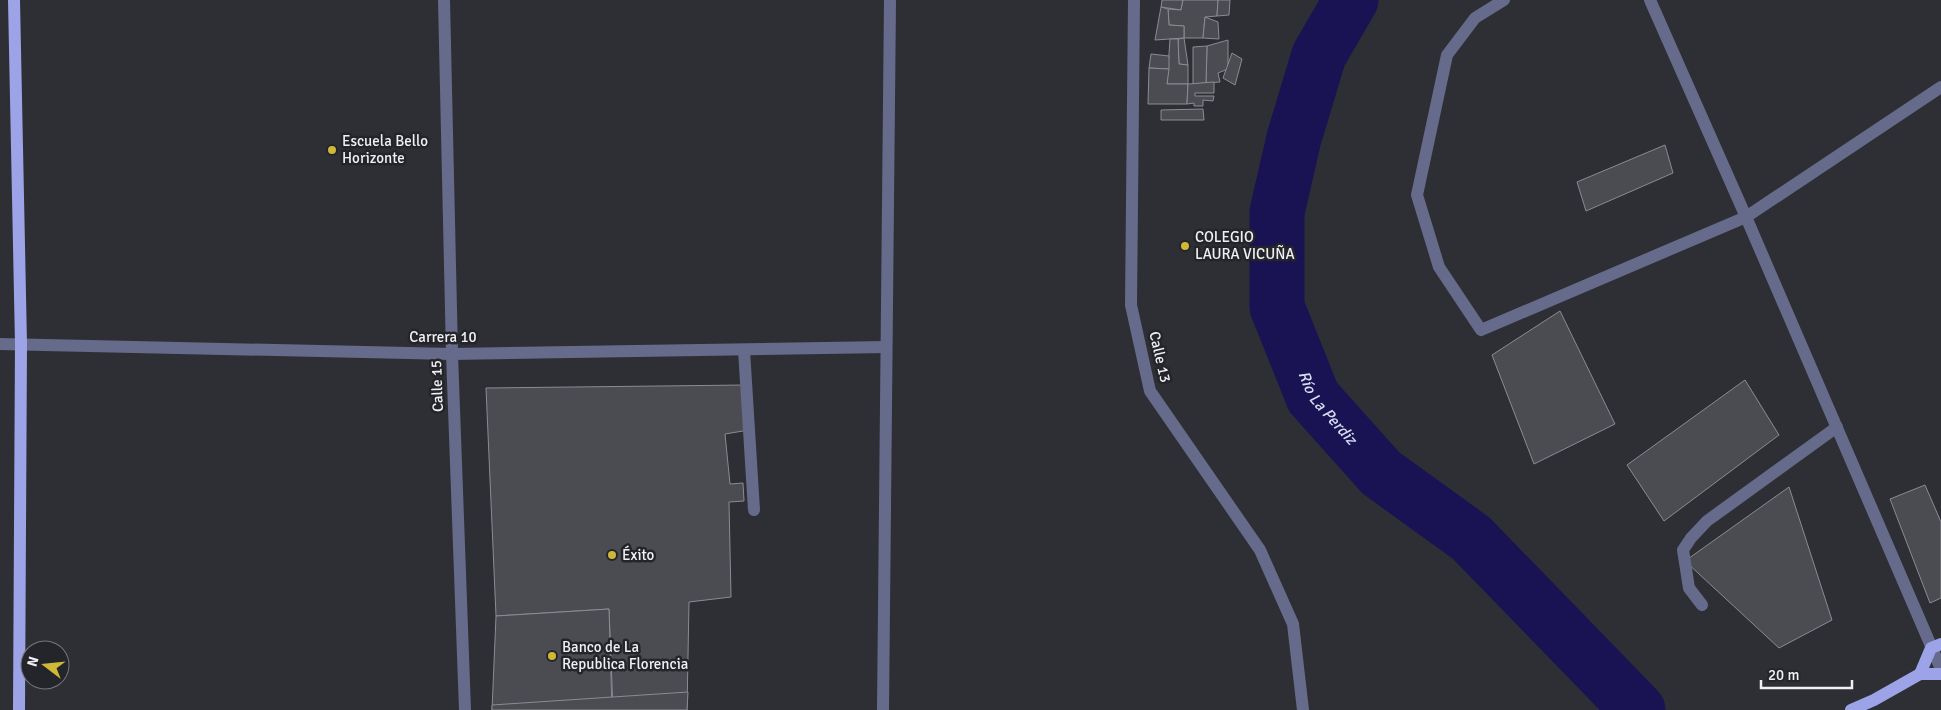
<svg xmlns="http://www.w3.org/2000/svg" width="1941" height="710" viewBox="0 0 1941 710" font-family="Signika,sans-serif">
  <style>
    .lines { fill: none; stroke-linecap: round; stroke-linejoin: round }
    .river { stroke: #191354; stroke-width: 55 }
    .building { fill: #4b4c52; stroke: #8b8c93 }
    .minor { stroke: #666b8b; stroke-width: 12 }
    .major { stroke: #9ca4e7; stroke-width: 12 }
    .poi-dot { fill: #d0b837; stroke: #24252b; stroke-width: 2 }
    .labels { text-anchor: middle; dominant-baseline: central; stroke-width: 5; stroke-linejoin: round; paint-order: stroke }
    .poi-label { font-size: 15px; fill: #f0f0f4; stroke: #24252b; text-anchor: start }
    .street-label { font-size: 15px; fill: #f0f0f4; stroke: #24252b }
    .water-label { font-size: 16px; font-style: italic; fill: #d7dbf0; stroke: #24252b }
  </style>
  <rect width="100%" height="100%" fill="#2e2f35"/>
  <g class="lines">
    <path class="river" id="s1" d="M1351 0 1319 55 1294 138 1277 212V307L1313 397 1381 473 1471 538 1638 710"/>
  </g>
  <g class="building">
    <polygon points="1162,0 1183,0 1181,10 1161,7"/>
    <polygon points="1183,0 1218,0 1217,16 1205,17 1203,38 1184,38 1184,26 1169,25 1168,9 1181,10"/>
    <polygon points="1218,0 1230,0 1229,15 1217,16"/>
    <polygon points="1161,7 1168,9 1169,25 1184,26 1184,38 1155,40"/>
    <polygon points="1205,17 1218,22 1219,39 1203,38"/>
    <polygon points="1184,38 1188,65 1179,64 1178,39"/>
    <polygon points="1170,39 1178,39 1179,64 1188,65 1188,84 1167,84"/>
    <polygon points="1228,40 1228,69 1218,73 1220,82 1206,83 1207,46"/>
    <polygon points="1207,46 1206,83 1193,84 1193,47"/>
    <polygon points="1232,53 1242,59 1235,85 1223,78"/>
    <polygon points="1151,54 1169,56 1169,69 1149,68"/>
    <polygon points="1149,68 1169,69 1167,84 1188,84 1187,104 1148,104"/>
    <polygon points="1214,82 1214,93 1195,93 1195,96 1214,96 1213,101 1203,100 1203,106 1194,106 1194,103 1187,104 1188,84"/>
    <polygon points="1203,109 1204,120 1161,120 1161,110"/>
    <polygon points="1665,145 1673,173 1586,211 1577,182"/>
    <polygon points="1560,311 1615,424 1534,464 1492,355"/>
    <polygon points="1745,380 1779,435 1664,521 1627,465"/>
    <polygon points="746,385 749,430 725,434 730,484 743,483 744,501 729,502 731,597 689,602 687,710 613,710 609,609 496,616 486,388"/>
    <polygon points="1925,485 1941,522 1941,598 1930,603 1890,499"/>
    <polygon points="1789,487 1832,620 1779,648 1685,561"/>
    <polygon points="609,609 612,710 492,710 496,616"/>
    <polygon points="688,692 687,710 492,710 492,705"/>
  </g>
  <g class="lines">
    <g class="minor">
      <polyline points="444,0 452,354 465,710"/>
      <polyline points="1134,0 1131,305 1150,391 1260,550 1293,624 1303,710"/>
      <polyline points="1504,0 1475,18 1447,55 1417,195 1439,267 1481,330 1746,217 1941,87"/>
      <polyline points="1650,0 1746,217 1941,669"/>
      <polyline points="0,344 452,354 886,347"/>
      <polyline points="744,350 754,510"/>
      <polyline points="1702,605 1689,588 1683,550 1691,538 1707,521 1837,427"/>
      <polyline points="883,710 890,0"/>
    </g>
    <g class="major">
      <polyline points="14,0 21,344 19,710"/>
      <polyline points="1920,674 1931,648 1941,644"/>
      <polyline points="1851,710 1874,700 1920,674 1941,674"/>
    </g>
  </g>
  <g class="poi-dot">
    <circle cx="332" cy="150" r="5"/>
    <circle cx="1185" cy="246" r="5"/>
    <circle cx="612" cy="555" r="5"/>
    <circle cx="552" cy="656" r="5"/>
  </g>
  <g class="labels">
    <g class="poi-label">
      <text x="342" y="141">Escuela Bello<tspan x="342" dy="17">Horizonte</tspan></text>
      <text x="1195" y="237">COLEGIO<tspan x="1195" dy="17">LAURA VICUÑA</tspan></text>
      <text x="622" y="555">Éxito</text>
      <text x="562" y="647">Banco de La<tspan x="562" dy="17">Republica Florencia</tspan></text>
    </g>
    <g class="street-label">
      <text x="443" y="337">Carrera 10</text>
      <text transform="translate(1160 357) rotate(77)">Calle 13</text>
      <text transform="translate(437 386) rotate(-92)">Calle 15</text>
    </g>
    <g class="water-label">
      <text stroke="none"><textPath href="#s1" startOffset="435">Río La Perdiz</textPath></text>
    </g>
  </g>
  <g transform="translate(45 665) rotate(286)"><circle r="24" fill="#24252b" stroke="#76767b"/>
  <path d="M0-4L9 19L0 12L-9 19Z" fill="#d0b837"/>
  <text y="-8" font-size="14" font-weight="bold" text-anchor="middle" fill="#f0f0f4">N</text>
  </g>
  <path d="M1761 680v8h91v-8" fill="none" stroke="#f0f0f4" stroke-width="2.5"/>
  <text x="1768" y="680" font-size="15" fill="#f0f0f4" stroke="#24252b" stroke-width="4" paint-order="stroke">20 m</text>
</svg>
